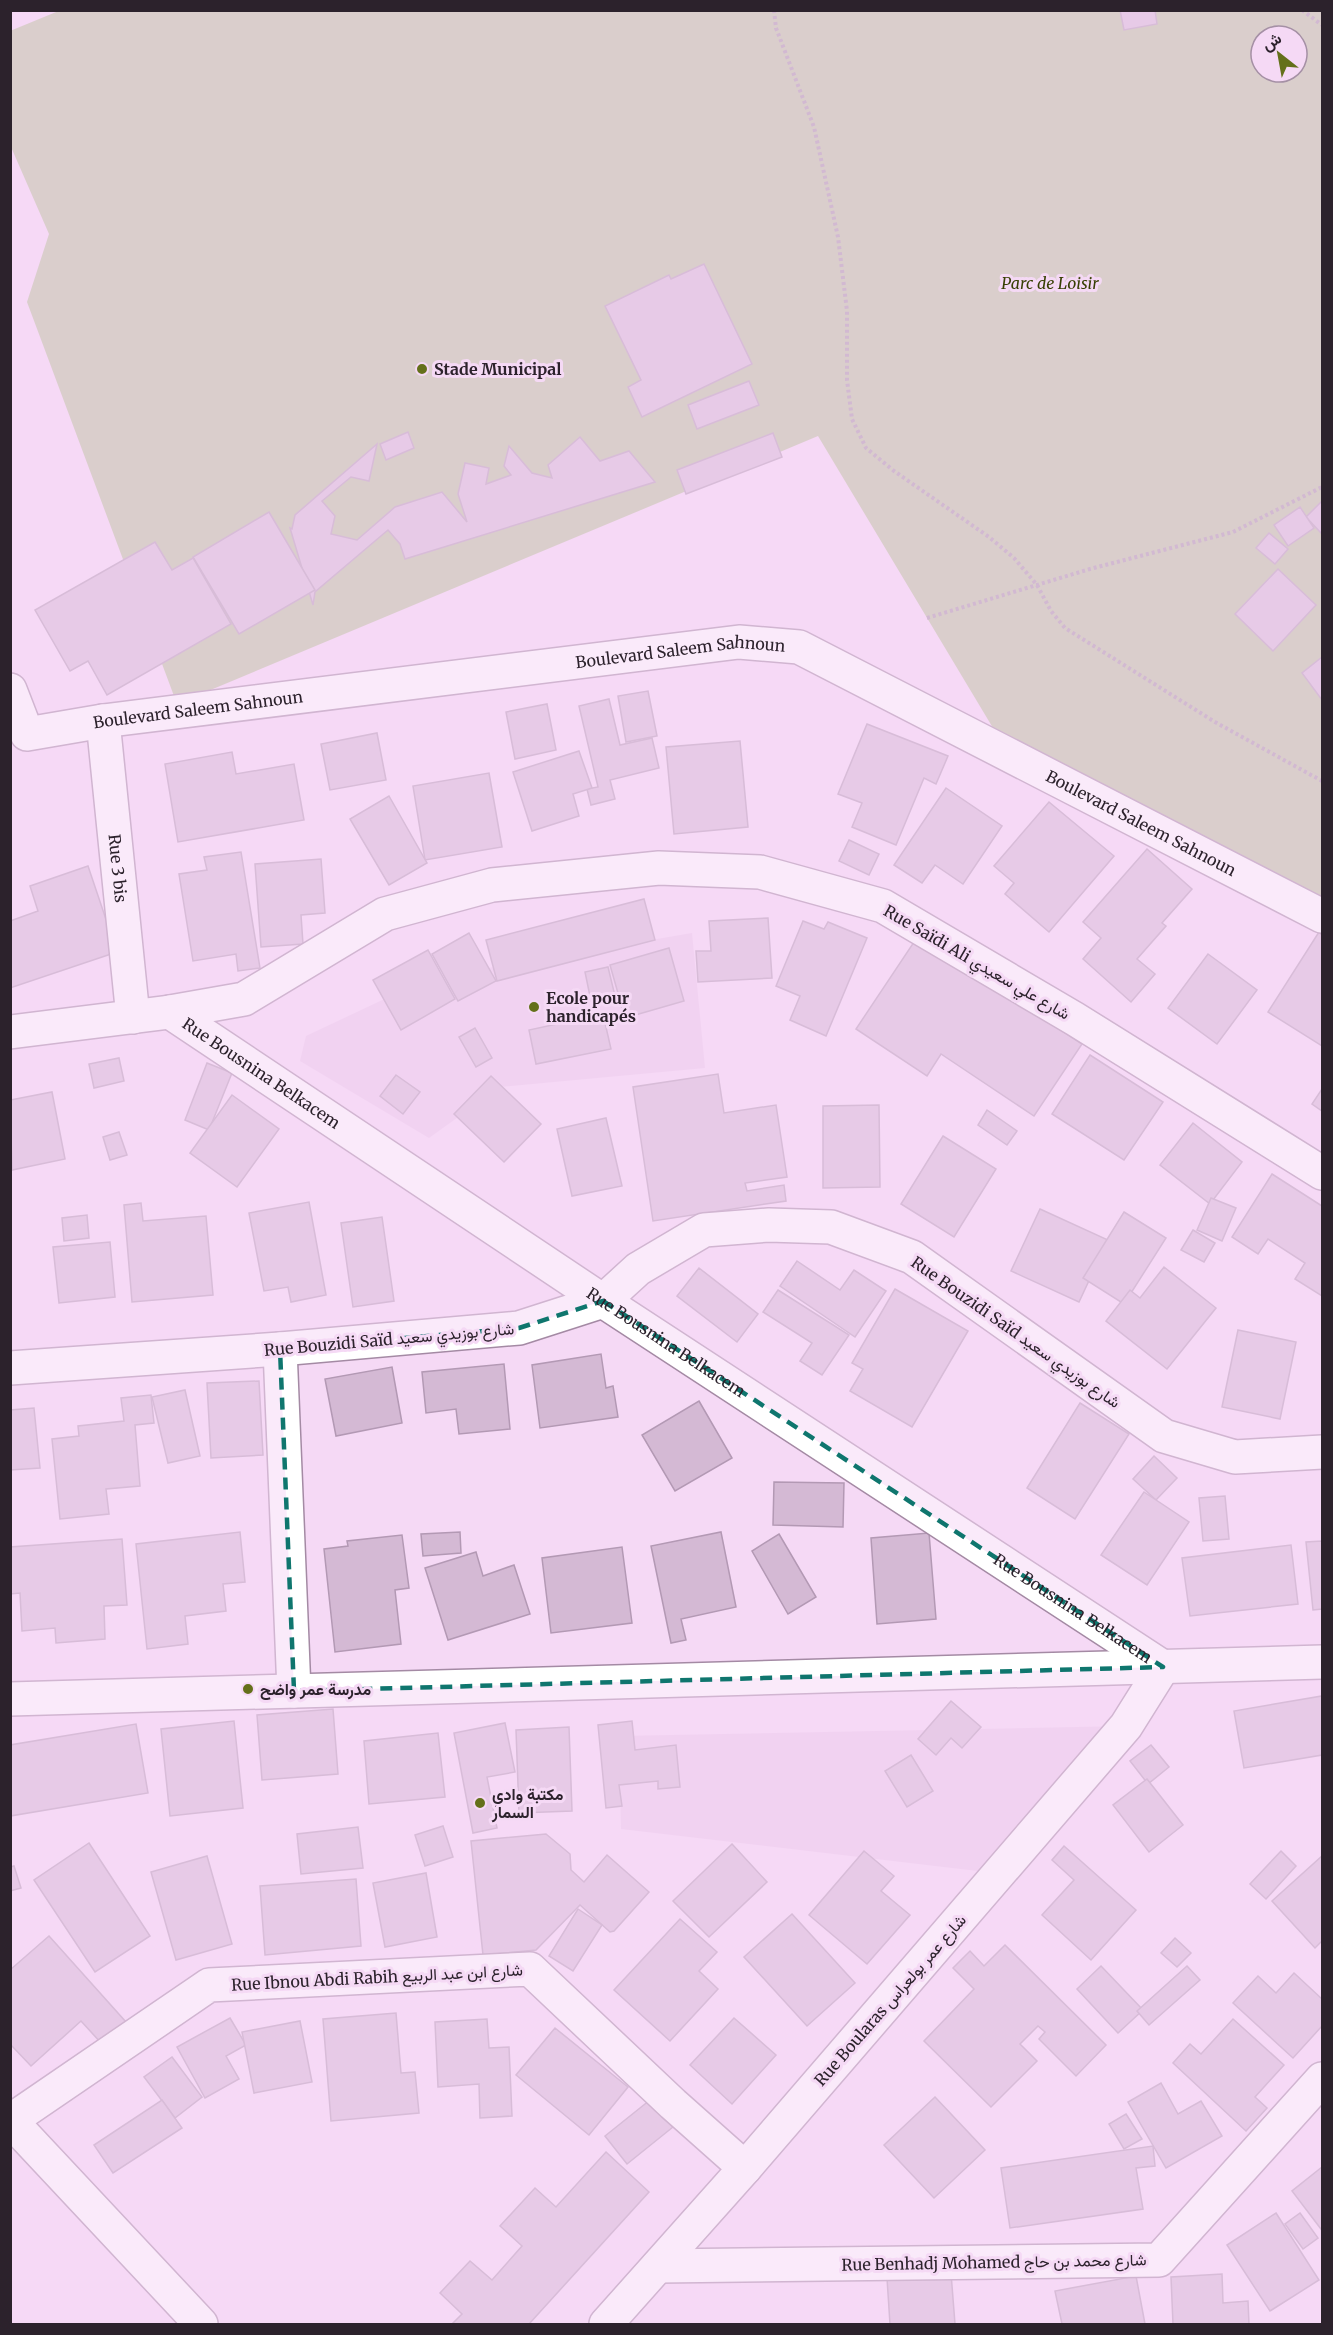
<svg xmlns="http://www.w3.org/2000/svg" width="1333" height="2335" viewBox="0 0 1333 2335" font-family="Merriweather,Vazirmatn,serif">
  <style>
    .built { fill: #eccaec }
    .green { fill: #b9c19a; fill-rule: evenodd }
    .building { fill: #d4b9d4; stroke: #b399b4; stroke-width: 1.5 }
    .lines { fill: none; stroke-linecap: round; stroke-linejoin: round }
    .minor-casing { stroke: #a48aa4; stroke-width: 36 }
    .path { stroke: #a692a6; stroke-width: 4; stroke-dasharray: 3 3; stroke-linecap: butt }
    .minor { stroke: #fff; stroke-width: 33 }
    .marked { fill: none; stroke: #0f766e; stroke-width: 4.5; stroke-dasharray: 12 8; stroke-linejoin: round }
    .poi-dot { fill: #64701a; stroke: #f5d9f5; stroke-width: 2 }
    .labels { text-anchor: middle; dominant-baseline: central; stroke-width: 6; stroke-linejoin: round; paint-order: stroke }
    .park-label { font-size: 16px; font-style: italic; fill: #384004; stroke: #f5d9f5 }
    .poi-label { font-size: 16px; font-weight: bold; fill: #2c222c; stroke: #f5d9f5; text-anchor: start }
    .street-label { font-size: 16px; fill: #2c222c; stroke: #f5d9f5 }
  </style>
  <rect width="100%" height="100%" fill="#f5d9f5"/>
  <g class="built">
    <polygon points="692,933 705,1068 500,1087 429,1138 300,1061 306,1036 429,978"/>
    <polygon points="1126,1726 1003,1874 621,1829 619,1736"/>
  </g>
  <path class="green" d="M61 10 1322 11V899L1005 748 818 436 177 704 27 302 49 234 11 147 10 31ZM1261 36H1297V72H1261Z"/>
  <g class="building">
    <polygon points="1120,10 1155,10 1157,24 1124,30"/>
    <polygon points="704,264 752,364 642,417 628,387 641,380 605,306 669,275 671,279"/>
    <polygon points="749,381 759,405 697,429 688,405"/>
    <polygon points="408,432 414,448 386,460 380,444"/>
    <polygon points="773,433 782,457 686,494 677,470"/>
    <polygon points="580,437 600,461 629,451 655,482 405,559 400,544 388,530 315,592 313,605 290,528 292,529 295,515 377,444 369,481 351,477 322,501 335,516 331,534 357,540 395,507 442,492 467,522 458,494 465,463 489,468 486,484 511,475 504,466 509,446 532,473 552,478 548,465"/>
    <polygon points="1322,501 1322,534 1306,517"/>
    <polygon points="1300,507 1314,528 1288,546 1274,525"/>
    <polygon points="269,512 315,590 239,634 193,557"/>
    <polygon points="1269,533 1288,549 1275,564 1256,548"/>
    <polygon points="155,542 172,570 193,558 231,624 107,695 88,661 70,671 35,610"/>
    <polygon points="1278,569 1316,605 1273,651 1235,614"/>
    <polygon points="1322,657 1322,700 1302,673"/>
    <polygon points="648,691 657,736 626,742 618,696"/>
    <polygon points="609,699 620,745 652,738 659,768 610,780 615,799 591,805 587,789 598,787 579,706"/>
    <polygon points="547,704 556,750 515,759 506,712"/>
    <polygon points="867,724 948,756 936,784 924,778 896,845 852,827 862,803 838,794"/>
    <polygon points="377,733 386,780 330,790 321,744"/>
    <polygon points="740,741 748,827 674,834 666,747"/>
    <polygon points="579,751 592,788 573,794 579,816 532,831 513,772"/>
    <polygon points="232,752 236,774 294,764 304,820 178,842 165,764"/>
    <polygon points="489,773 502,847 425,860 413,786"/>
    <polygon points="946,788 1002,826 963,884 935,865 922,883 894,865"/>
    <polygon points="389,796 427,863 389,885 350,819"/>
    <polygon points="1049,802 1114,856 1049,932 1005,894 1014,883 994,866"/>
    <polygon points="849,840 879,854 869,875 839,861"/>
    <polygon points="1147,849 1192,889 1162,923 1166,926 1137,959 1155,974 1131,1002 1083,959 1101,938 1083,922"/>
    <polygon points="241,852 260,968 238,971 236,954 193,961 179,874 207,870 204,857"/>
    <polygon points="321,859 325,913 301,915 303,944 261,947 255,864"/>
    <polygon points="88,866 117,952 10,988 10,921 38,911 30,886"/>
    <polygon points="644,899 655,940 497,981 486,940"/>
    <polygon points="768,918 772,978 698,982 696,951 711,951 709,921"/>
    <polygon points="803,921 824,929 828,922 867,938 826,1036 790,1020 800,996 776,986"/>
    <polygon points="1319,932 1322,935 1322,1046 1268,1012"/>
    <polygon points="469,933 496,981 458,1001 432,954"/>
    <polygon points="918,936 1082,1044 1034,1116 941,1054 927,1076 856,1029"/>
    <polygon points="669,948 684,1001 625,1018 610,965"/>
    <polygon points="428,950 455,999 401,1030 373,980"/>
    <polygon points="1208,954 1257,990 1217,1044 1168,1008"/>
    <polygon points="608,967 615,996 591,1001 585,972"/>
    <polygon points="603,1014 611,1049 536,1064 529,1030"/>
    <polygon points="475,1028 492,1058 476,1067 459,1037"/>
    <polygon points="1090,1055 1163,1102 1124,1160 1052,1114"/>
    <polygon points="119,1058 124,1081 94,1088 89,1064"/>
    <polygon points="207,1063 232,1073 209,1130 185,1120"/>
    <polygon points="718,1074 724,1113 776,1105 787,1177 745,1183 747,1191 784,1185 786,1201 653,1221 633,1087"/>
    <polygon points="396,1075 420,1092 403,1114 380,1096"/>
    <polygon points="491,1076 541,1124 504,1162 454,1114"/>
    <polygon points="1322,1089 1322,1111 1312,1104"/>
    <polygon points="52,1092 65,1159 12,1170 10,1100"/>
    <polygon points="232,1095 279,1129 237,1187 190,1153"/>
    <polygon points="879,1105 880,1187 823,1188 823,1106"/>
    <polygon points="987,1110 1017,1131 1007,1145 978,1125"/>
    <polygon points="606,1118 622,1186 572,1196 557,1129"/>
    <polygon points="1193,1123 1242,1162 1210,1204 1160,1165"/>
    <polygon points="119,1132 127,1155 110,1160 103,1137"/>
    <polygon points="943,1136 996,1169 954,1237 901,1204"/>
    <polygon points="1272,1174 1322,1206 1322,1296 1295,1279 1305,1263 1268,1239 1258,1254 1232,1237"/>
    <polygon points="1211,1198 1236,1208 1222,1241 1197,1230"/>
    <polygon points="309,1202 326,1295 291,1302 288,1287 264,1291 249,1213"/>
    <polygon points="141,1203 143,1221 206,1216 213,1295 132,1302 124,1205"/>
    <polygon points="1040,1209 1108,1240 1079,1302 1011,1271"/>
    <polygon points="1124,1212 1166,1238 1124,1304 1083,1278"/>
    <polygon points="87,1215 89,1238 64,1241 62,1218"/>
    <polygon points="382,1217 394,1301 353,1307 341,1223"/>
    <polygon points="1193,1230 1215,1243 1204,1262 1181,1250"/>
    <polygon points="110,1242 115,1297 59,1303 53,1247"/>
    <polygon points="797,1261 840,1290 854,1270 886,1291 855,1337 780,1286"/>
    <polygon points="1164,1267 1216,1308 1167,1369 1106,1321 1130,1290 1140,1298"/>
    <polygon points="699,1268 758,1314 737,1342 677,1296"/>
    <polygon points="895,1289 968,1331 912,1427 850,1391 863,1369 852,1363"/>
    <polygon points="778,1290 849,1335 822,1375 800,1361 812,1343 763,1312"/>
    <polygon points="1238,1330 1296,1342 1280,1419 1222,1407"/>
    <polygon points="601,1354 606,1388 613,1386 618,1417 540,1428 532,1365"/>
    <polygon points="504,1364 510,1429 459,1434 456,1409 426,1413 422,1372"/>
    <polygon points="392,1367 402,1423 336,1436 325,1379"/>
    <polygon points="259,1381 263,1455 211,1458 207,1383"/>
    <polygon points="185,1390 200,1456 168,1463 152,1397"/>
    <polygon points="151,1395 154,1423 135,1425 140,1486 106,1489 109,1514 60,1519 52,1439 79,1436 78,1426 124,1421 121,1398"/>
    <polygon points="699,1401 732,1458 675,1491 642,1435"/>
    <polygon points="1080,1403 1129,1434 1075,1519 1027,1488"/>
    <polygon points="34,1408 40,1468 10,1470 10,1410"/>
    <polygon points="1154,1456 1177,1478 1156,1500 1133,1479"/>
    <polygon points="774,1482 844,1483 843,1527 773,1525"/>
    <polygon points="1144,1492 1189,1522 1147,1585 1101,1555"/>
    <polygon points="1225,1496 1229,1539 1203,1541 1199,1498"/>
    <polygon points="240,1532 245,1582 223,1584 226,1611 185,1616 188,1644 147,1649 136,1544"/>
    <polygon points="460,1532 461,1553 423,1556 421,1534"/>
    <polygon points="721,1532 736,1607 681,1619 686,1640 671,1643 651,1546"/>
    <polygon points="929,1533 936,1619 877,1624 871,1538"/>
    <polygon points="779,1534 816,1597 788,1614 752,1551"/>
    <polygon points="402,1535 409,1588 395,1590 401,1644 335,1652 324,1549 348,1546 347,1541"/>
    <polygon points="122,1539 127,1605 104,1606 105,1639 56,1643 55,1628 22,1631 20,1593 10,1594 10,1547"/>
    <polygon points="1322,1541 1322,1609 1313,1610 1306,1542"/>
    <polygon points="1291,1545 1298,1604 1190,1616 1182,1558"/>
    <polygon points="622,1547 632,1623 551,1633 542,1558"/>
    <polygon points="476,1552 483,1576 514,1565 530,1614 448,1640 425,1568"/>
    <polygon points="1322,1696 1322,1755 1244,1768 1234,1711"/>
    <polygon points="951,1701 981,1727 962,1748 951,1738 936,1755 918,1739"/>
    <polygon points="333,1709 338,1774 262,1780 257,1715"/>
    <polygon points="234,1721 243,1808 170,1816 161,1729"/>
    <polygon points="632,1721 635,1750 676,1745 680,1787 658,1789 658,1781 619,1785 622,1806 606,1808 598,1725"/>
    <polygon points="505,1723 515,1772 487,1777 497,1828 473,1833 454,1733"/>
    <polygon points="136,1724 148,1793 10,1816 10,1745"/>
    <polygon points="569,1727 572,1811 519,1813 516,1730"/>
    <polygon points="438,1733 445,1797 369,1804 364,1741"/>
    <polygon points="1151,1745 1169,1767 1148,1784 1130,1761"/>
    <polygon points="911,1755 933,1791 907,1807 885,1771"/>
    <polygon points="1147,1779 1183,1825 1149,1852 1113,1805"/>
    <polygon points="443,1826 453,1857 425,1866 415,1835"/>
    <polygon points="358,1827 363,1868 301,1874 297,1834"/>
    <polygon points="546,1834 570,1854 571,1870 584,1882 607,1855 649,1892 614,1931 610,1932 580,1905 536,1950 483,1955 471,1841"/>
    <polygon points="89,1843 150,1936 95,1972 34,1880"/>
    <polygon points="732,1844 767,1882 709,1937 673,1901"/>
    <polygon points="1064,1846 1136,1910 1091,1960 1042,1915 1074,1880 1052,1860"/>
    <polygon points="864,1851 894,1876 881,1891 910,1915 867,1964 809,1915"/>
    <polygon points="1281,1851 1296,1866 1266,1899 1250,1884"/>
    <polygon points="207,1856 232,1944 176,1960 151,1872"/>
    <polygon points="1322,1856 1322,1941 1315,1948 1272,1901"/>
    <polygon points="14,1866 21,1888 10,1891 10,1867"/>
    <polygon points="426,1873 437,1937 385,1947 373,1883"/>
    <polygon points="356,1879 361,1946 265,1955 260,1886"/>
    <polygon points="578,1909 602,1925 573,1971 549,1956"/>
    <polygon points="792,1914 855,1983 807,2026 744,1957"/>
    <polygon points="680,1919 717,1952 699,1971 718,1989 670,2041 614,1990"/>
    <polygon points="49,1936 126,2022 102,2044 81,2021 31,2066 10,2044 10,1970"/>
    <polygon points="1175,1938 1191,1953 1177,1967 1161,1953"/>
    <polygon points="1005,1945 1106,2045 1076,2076 1039,2039 1045,2032 1038,2026 1020,2044 1037,2061 991,2107 924,2041 974,1989 953,1968 970,1951 984,1966"/>
    <polygon points="1101,1966 1143,2010 1118,2033 1077,1989"/>
    <polygon points="1187,1966 1200,1980 1149,2025 1137,2011"/>
    <polygon points="1294,1973 1322,1999 1322,2026 1293,2058 1233,2003 1258,1976 1276,1993"/>
    <polygon points="396,2013 401,2073 415,2072 419,2113 331,2121 323,2019"/>
    <polygon points="230,2018 246,2045 226,2056 239,2079 205,2098 177,2047"/>
    <polygon points="734,2018 776,2055 732,2104 690,2065"/>
    <polygon points="487,2019 489,2048 509,2047 512,2116 480,2118 479,2084 438,2087 435,2022"/>
    <polygon points="1233,2019 1284,2065 1255,2097 1267,2108 1246,2131 1173,2063 1190,2044 1201,2054"/>
    <polygon points="300,2021 312,2082 254,2093 242,2032"/>
    <polygon points="555,2028 628,2087 589,2135 516,2075"/>
    <polygon points="172,2057 202,2097 175,2118 144,2077"/>
    <polygon points="1161,2083 1178,2114 1201,2101 1222,2136 1166,2168 1128,2102"/>
    <polygon points="935,2097 985,2150 934,2198 884,2145"/>
    <polygon points="162,2100 182,2128 113,2173 94,2145"/>
    <polygon points="650,2100 673,2127 627,2164 605,2136"/>
    <polygon points="1126,2114 1142,2139 1124,2149 1109,2124"/>
    <polygon points="1153,2146 1155,2166 1136,2168 1143,2209 1010,2228 1001,2168"/>
    <polygon points="606,2152 649,2192 529,2324 452,2324 462,2314 440,2293 470,2261 492,2280 522,2246 500,2226 535,2188 556,2207"/>
    <polygon points="1322,2167 1322,2228 1321,2229 1292,2191"/>
    <polygon points="1276,2213 1319,2280 1270,2311 1227,2245"/>
    <polygon points="1300,2213 1318,2238 1303,2249 1285,2224"/>
    <polygon points="951,2273 955,2324 890,2324 887,2278"/>
    <polygon points="1222,2274 1223,2303 1248,2301 1249,2324 1173,2324 1171,2277"/>
    <polygon points="1136,2276 1145,2324 1062,2324 1055,2291"/>
  </g>
  <g class="lines">
    <defs>
      <g id="minor">
        <path id="s1" d="M10 690 27 734 103 721 739 642 799 647 1322 916"/>
        <path id="s2" d="M103 721 133 1017"/>
        <path id="s3" d="M170 1012 603 1301 1163 1667 1126 1726 745 2168 606 2324"/>
        <polyline points="10,1032 170,1012 244,999 385,914 492,885 659,868 760,872 883,906 1075,1019 1322,1173"/>
        <polyline points="280,1349 294,1691"/>
        <polyline points="10,1368 280,1349 519,1328 603,1301 638,1269 704,1230 769,1225 831,1227 912,1257 1164,1436 1235,1457 1322,1452"/>
        <polyline points="10,1699 1322,1662"/>
        <polyline points="10,2120 201,2324"/>
        <polyline points="10,2121 209,1985 530,1969 673,2104 745,2168"/>
        <polyline points="658,2266 1159,2260 1322,2079"/>
      </g>
    </defs>
    <use href="#minor" class="minor-casing"/>
    <g class="path">
      <polyline points="774,10 776,28 814,127 838,237 847,311 847,380 852,419 866,448 894,471 989,537 1014,558 1037,585 1051,611 1065,628 1215,722 1322,781"/>
      <polyline points="1302,10 1322,25"/>
      <polyline points="927,618 1090,569 1233,532 1322,487"/>
    </g>
    <use href="#minor" class="minor"/>
  </g>
  <path d="M0 0H1333V2335H0ZM603 1301 1163 1667 294 1691 280 1349 519 1328Z" fill="#f5d9f5" fill-opacity=".55" fill-rule="evenodd"/>
  <path class="marked" d="M603 1301 1163 1667 294 1691 280 1349 519 1328Z"/>
  <g class="poi-dot">
    <circle cx="422" cy="369" r="6"/>
    <circle cx="534" cy="1007" r="6"/>
    <circle cx="248" cy="1689" r="6"/>
    <circle cx="480" cy="1803" r="6"/>
  </g>
  <g class="labels">
    <g class="park-label">
      <text x="1050" y="283">Parc de Loisir</text>
    </g>
    <g class="poi-label">
      <text x="434" y="369">Stade Municipal</text>
      <text x="546" y="998">Ecole pour<tspan x="546" dy="18">handicapés</tspan></text>
      <text x="260" y="1689">مدرسة عمر واضح</text>
      <text x="492" y="1794">مكتبة وادي<tspan x="492" dy="18">السمار</tspan></text>
    </g>
    <g class="street-label">
      <text stroke="none"><textPath href="#s1" startOffset="706">Boulevard Saleem Sahnoun</textPath></text>
      <text stroke="none"><textPath href="#s1" startOffset="220">Boulevard Saleem Sahnoun</textPath></text>
      <text stroke="none"><textPath href="#s1" startOffset="1210">Boulevard Saleem Sahnoun</textPath></text>
      <text stroke="none"><textPath href="#s2" startOffset="148">Rue 3 bis</textPath></text>
      <text transform="translate(977 962) rotate(30)">Rue Saïdi Ali شارع علي سعيدي</text>
      <text stroke="none"><textPath href="#s3" startOffset="110">Rue Bousnina Belkacem</textPath></text>
      <text transform="translate(1016 1332) rotate(35)">Rue Bouzidi Saïd شارع بوزيدي سعيد</text>
      <text transform="translate(389 1339) rotate(-5)">Rue Bouzidi Saïd شارع بوزيدي سعيد</text>
      <text stroke="none"><textPath href="#s3" startOffset="596">Rue Bousnina Belkacem</textPath></text>
      <text stroke="none"><textPath href="#s3" startOffset="1082">Rue Bousnina Belkacem</textPath></text>
      <text transform="translate(377 1977) rotate(-3)">Rue Ibnou Abdi Rabih شارع ابن عبد الربيع</text>
      <text transform="translate(890 2000) rotate(-49)">Rue Boularas شارع عمر بولعراس</text>
      <text transform="translate(994 2262) rotate(-1)">Rue Benhadj Mohamed شارع محمد بن حاج</text>
    </g>
  </g>
  <rect width="1333" height="2335" fill="none" stroke="#2c222c" stroke-width="24"/>
  <g transform="translate(1279 54) rotate(329)"><circle r="28" fill="#f5d9f5" stroke="#a590a5" stroke-width="1.5"/>
  <path d="M0-4.5L10 22L0 15L-10 22Z" fill="#64701a"/>
  <text y="-9" font-size="16" font-weight="bold" text-anchor="middle" fill="#2c222c">ش</text>
  </g>
</svg>
